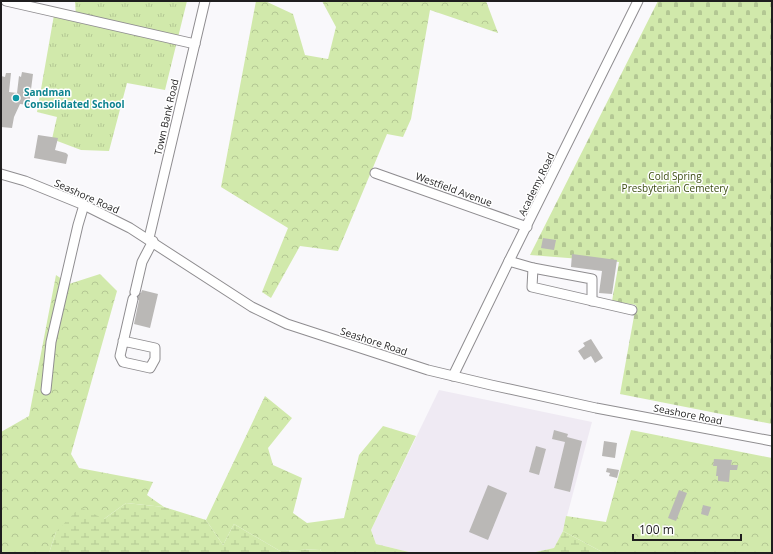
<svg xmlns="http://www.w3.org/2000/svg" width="773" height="554" viewBox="0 0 773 554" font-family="'Open Sans',sans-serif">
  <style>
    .built { fill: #efeaf3 }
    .forest { fill: url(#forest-crowns) }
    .wetland { fill: url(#wetland-marsh) }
    .cemetery { fill: url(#cemetery-stones) }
    .park { fill: url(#park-tufts) }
    .building { fill: #bab8b6 }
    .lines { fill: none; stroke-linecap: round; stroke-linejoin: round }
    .minor-casing { stroke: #8f8d90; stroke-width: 11 }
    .minor { stroke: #fff; stroke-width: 9 }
    .culture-dot { fill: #0f9aa8; stroke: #fff; stroke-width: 1.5 }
    .labels { text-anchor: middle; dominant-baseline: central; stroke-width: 3; stroke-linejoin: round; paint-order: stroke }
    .culture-label { font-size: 10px; font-weight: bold; fill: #0d838f; stroke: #fff; text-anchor: start }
    .street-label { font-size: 10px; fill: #1f1e1f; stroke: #fff }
    .park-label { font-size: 10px; fill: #3b4c11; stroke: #fff }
  </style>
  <defs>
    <pattern id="forest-crowns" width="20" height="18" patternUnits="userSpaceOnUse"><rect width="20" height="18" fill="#d1e9ab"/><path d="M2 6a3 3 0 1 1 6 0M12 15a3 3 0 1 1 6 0" fill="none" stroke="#b3c793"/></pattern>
    <pattern id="wetland-marsh" width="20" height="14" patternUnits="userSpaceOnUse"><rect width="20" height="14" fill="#d1e9ab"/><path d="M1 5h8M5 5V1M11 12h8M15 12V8" fill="none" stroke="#b3c793"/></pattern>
    <pattern id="cemetery-stones" width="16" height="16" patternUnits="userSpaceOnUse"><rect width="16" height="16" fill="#d1e9ab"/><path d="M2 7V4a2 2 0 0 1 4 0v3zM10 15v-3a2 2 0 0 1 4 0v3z" fill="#b3c793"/></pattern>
    <pattern id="park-tufts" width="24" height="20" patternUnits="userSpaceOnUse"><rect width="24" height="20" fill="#d1e9ab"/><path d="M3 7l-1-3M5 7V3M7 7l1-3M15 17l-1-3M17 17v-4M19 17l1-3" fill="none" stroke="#b3c793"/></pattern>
  </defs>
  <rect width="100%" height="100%" fill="#f9f8fb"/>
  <polygon class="built" points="439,390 592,422 563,531 554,548 531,553 413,553 376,544 371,530"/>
  <g class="forest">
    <polygon points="256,1 265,1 293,14 305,55 328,59 336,27 322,1 486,1 498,33 430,10 411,119 403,137 387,134 338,251 300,246 271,298 262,292 288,228 221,187"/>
    <polygon points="100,274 117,291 71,454 79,468 153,482 147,495 164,507 126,503 104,519 56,532 49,553 1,553 1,432 29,416 56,275 69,284"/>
    <polygon points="265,396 292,418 268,448 273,465 302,478 293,513 307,523 344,518 359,455 383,426 416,436 371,530 376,544 413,553 322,553 320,549 280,551 234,524 223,545 206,520"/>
    <polygon points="631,430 772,458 772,553 604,553 563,531 566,516 606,522"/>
  </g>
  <g class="wetland">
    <polygon points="126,503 164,507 206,520 223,545 234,524 280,551 320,549 322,553 49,553 56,532 80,507 104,519"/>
    <polygon points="563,531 604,553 531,553 554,548"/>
  </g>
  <polygon class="cemetery" points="658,1 772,1 772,424 620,394 636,305 612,301 619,262 530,255"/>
  <polygon class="park" points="75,1 187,1 165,90 127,83 109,151 81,150 52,139 57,117 37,112 54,15 76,17"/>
  <g class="building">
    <polygon points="22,72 33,74 29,105 20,104 14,117 12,128 1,127 1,76 5,77 6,73 11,73 9,92 17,93 19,76 21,77"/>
    <polygon points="38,135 58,138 55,150 66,153 68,155 66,164 34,158"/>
    <polygon points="543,238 556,240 554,250 541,248"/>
    <polygon points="572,254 617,260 612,294 599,293 602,271 571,267"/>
    <polygon points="130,290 141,293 142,290 158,294 150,328 134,324 139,300 129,298"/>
    <polygon points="591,339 603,358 595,363 591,356 584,360 578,351 585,346 583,343"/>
    <polygon points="554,430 568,434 567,437 582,441 570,492 554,488 565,442 552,439"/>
    <polygon points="604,441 617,443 615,458 602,456"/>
    <polygon points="536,446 546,449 539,475 529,472"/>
    <polygon points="714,459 732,460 731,465 738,465 737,470 730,470 729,482 718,481 718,476 716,476 717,466 713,466"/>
    <polygon points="607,468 619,470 617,478 609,476 610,473 606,472"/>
    <polygon points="488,485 507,493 488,540 469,532"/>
    <polygon points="679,490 687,493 676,521 668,518"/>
    <polygon points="703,505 711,507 708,516 701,514"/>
  </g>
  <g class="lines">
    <defs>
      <g id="minor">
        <polyline points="6,1 195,44"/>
        <polyline points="375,173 527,227"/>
        <polyline points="1,174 25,181 84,205 130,228 252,307 287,324 428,370 491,385 596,408 772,441"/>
        <polyline points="149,238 205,1"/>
        <polyline points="509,261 533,268 592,279 592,301"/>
        <polyline points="533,268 532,287 632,310"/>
        <polyline points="135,292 142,262 153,241"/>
        <polyline points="123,341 155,348 155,359 150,368 123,362 120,356 133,299"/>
        <polyline points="453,376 509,261 638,1"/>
        <polyline points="46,390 51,342 78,225 84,205"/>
      </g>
    </defs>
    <use href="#minor" class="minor-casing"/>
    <use href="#minor" class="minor"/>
  </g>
  <circle class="culture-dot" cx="16" cy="98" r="4"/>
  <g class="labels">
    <g class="culture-label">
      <text x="24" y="92">Sandman<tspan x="24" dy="12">Consolidated School</tspan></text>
    </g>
    <g class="street-label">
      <text transform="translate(166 117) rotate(-77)">Town Bank Road</text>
      <text transform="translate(536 184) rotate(-64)">Academy Road</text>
      <text transform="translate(454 189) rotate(20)">Westfield Avenue</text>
      <text transform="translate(87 196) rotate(24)">Seashore Road</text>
      <text transform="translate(374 341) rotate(18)">Seashore Road</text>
      <text transform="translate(688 414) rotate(11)">Seashore Road</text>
    </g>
    <g class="park-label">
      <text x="675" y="176">Cold Spring<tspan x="675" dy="12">Presbyterian Cemetery</tspan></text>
    </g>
  </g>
  <rect width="773" height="554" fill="none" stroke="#1f1e1f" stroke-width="4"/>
  <path d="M633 534v6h108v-6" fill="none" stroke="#1f1e1f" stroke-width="2"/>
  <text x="639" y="534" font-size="12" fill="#1f1e1f" stroke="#ffffff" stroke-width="3" paint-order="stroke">100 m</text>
</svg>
